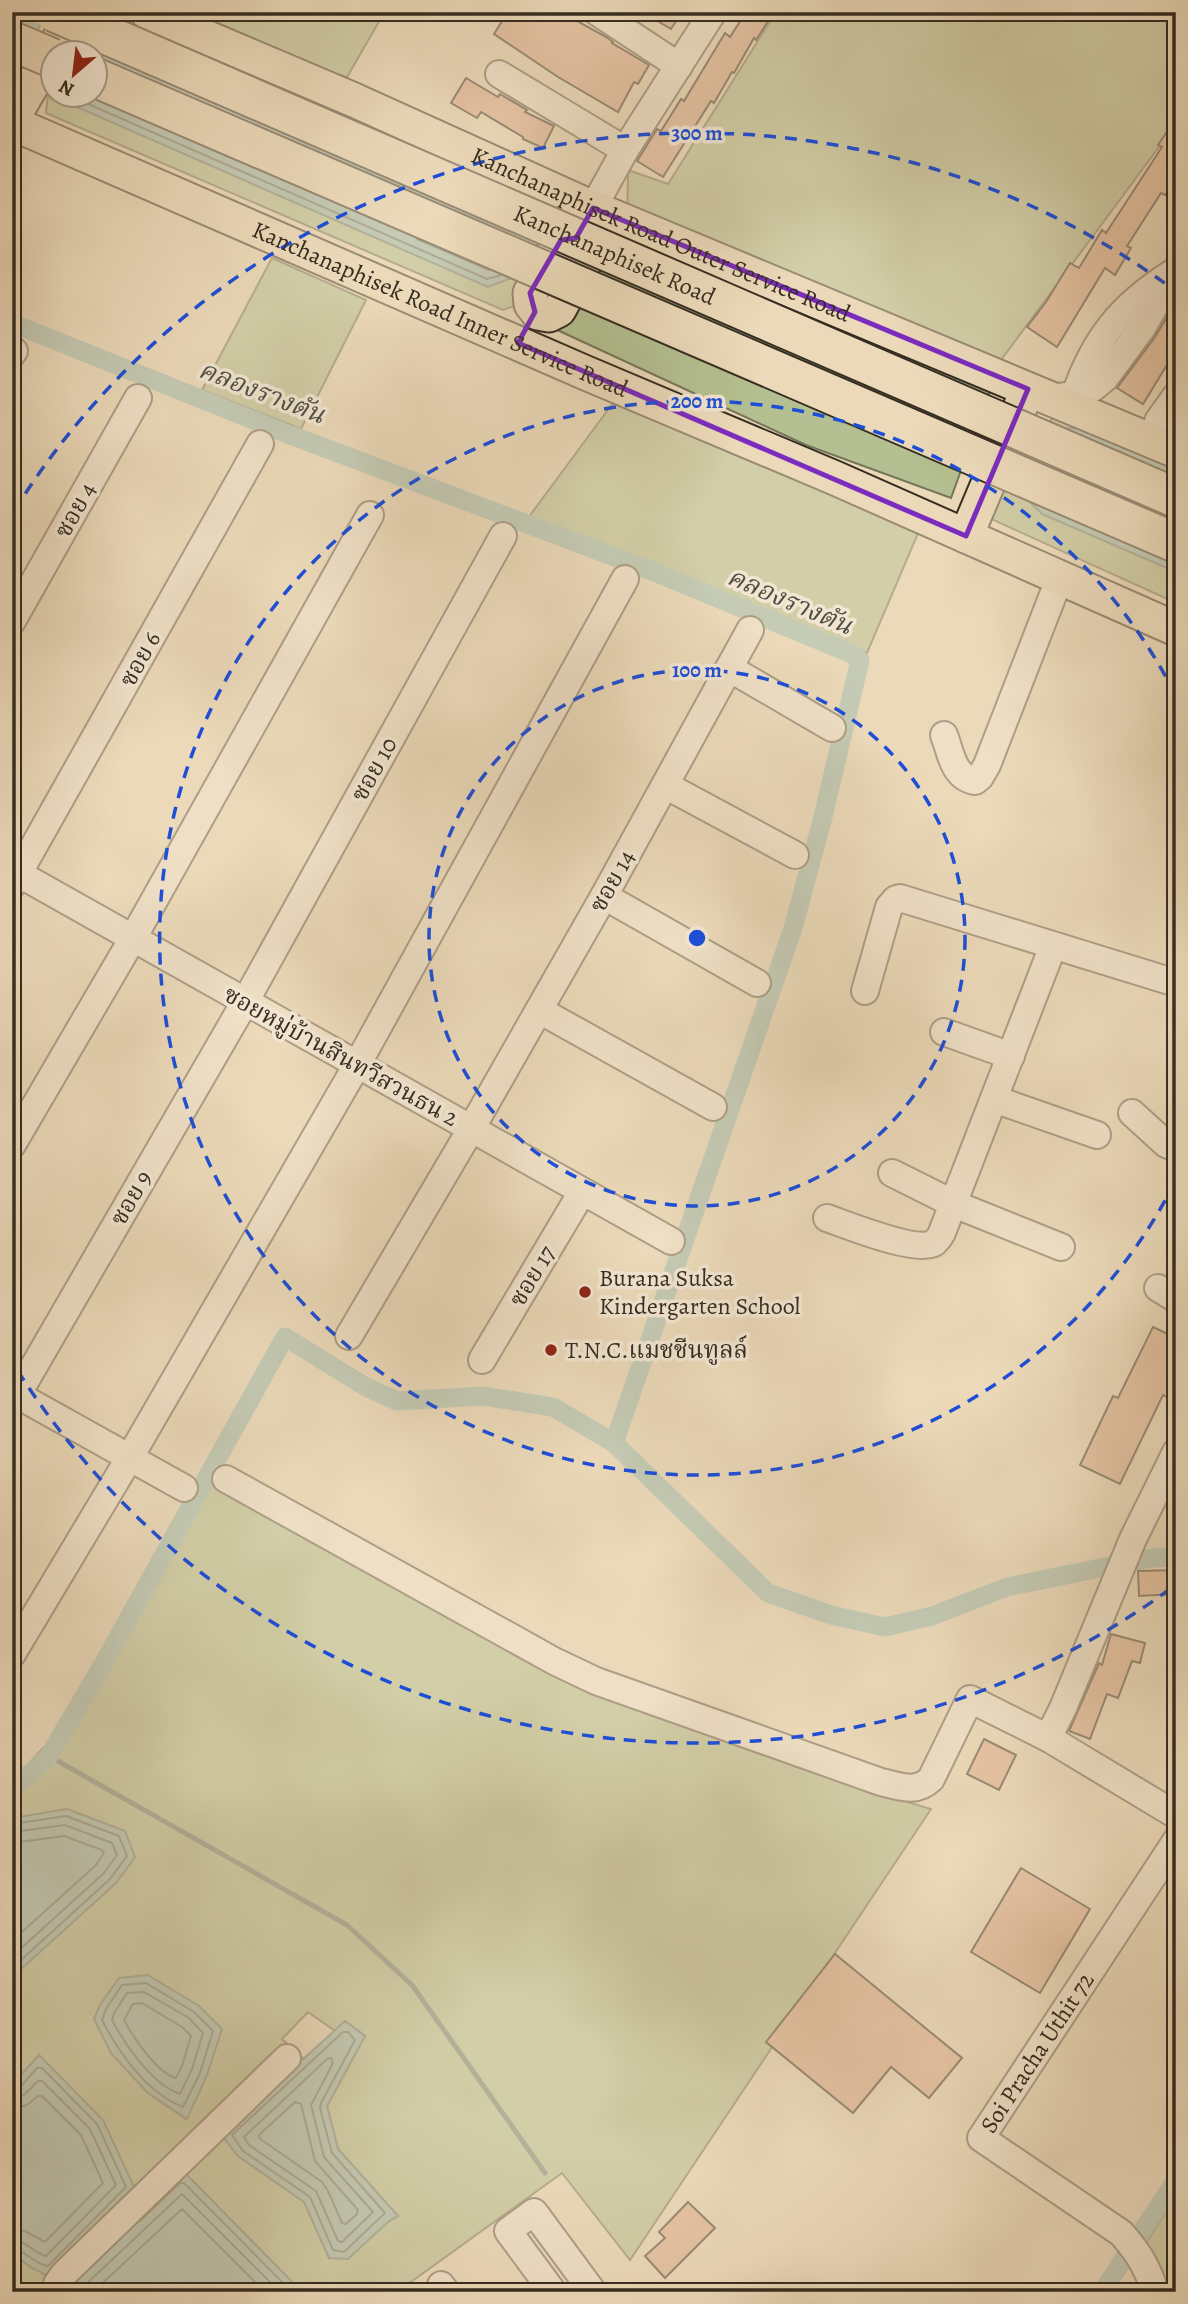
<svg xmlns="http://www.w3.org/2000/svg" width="1188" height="2304" viewBox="0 0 1188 2304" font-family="Alegreya,'Noto Serif Thai',serif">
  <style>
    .green { fill: #b4c091; stroke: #757659; stroke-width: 2; fill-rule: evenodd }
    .water { fill: #98baaf; stroke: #718276; stroke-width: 2 }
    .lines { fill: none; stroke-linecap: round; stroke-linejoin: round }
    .shore { stroke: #677468; stroke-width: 2 }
    .stream { stroke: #718276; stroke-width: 5 }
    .canal { stroke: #98baaf; stroke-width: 19 }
    .building { fill: #e0ab8b; stroke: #362d21; stroke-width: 2 }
    .minor-casing { stroke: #635847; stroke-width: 30 }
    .major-casing { stroke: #362d21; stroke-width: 37 }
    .minor { stroke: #f2e6d2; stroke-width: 26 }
    .major { stroke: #ebd9b9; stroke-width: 33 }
    .highway-bridge-casing { stroke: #362d21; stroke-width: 42; stroke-linecap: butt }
    .highway-bridge { stroke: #ebd9b9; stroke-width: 38 }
    .marked { fill: none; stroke: #7b2cbf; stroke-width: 5; stroke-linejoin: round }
    .ring { fill: none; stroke: #1d4ed8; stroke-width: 3.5; stroke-dasharray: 12 9 }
    .poi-dot { fill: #8f2418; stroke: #f2e6d2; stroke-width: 2.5 }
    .labels { text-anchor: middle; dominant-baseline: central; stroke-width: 7; stroke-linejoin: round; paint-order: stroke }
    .street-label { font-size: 24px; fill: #362d21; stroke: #f2e6d2 }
    .poi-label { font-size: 24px; fill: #362d21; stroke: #f2e6d2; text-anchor: start }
    .water-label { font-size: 26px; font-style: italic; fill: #4e5044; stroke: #f2e6d2 }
    .centre { fill: #1d4ed8; stroke: #f2e6d2; stroke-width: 3.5 }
    .ring-label { font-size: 21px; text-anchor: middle; font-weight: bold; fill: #1d4ed8; stroke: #f2e6d2; stroke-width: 7; stroke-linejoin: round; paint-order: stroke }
  </style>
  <rect width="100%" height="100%" fill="#ebd9b9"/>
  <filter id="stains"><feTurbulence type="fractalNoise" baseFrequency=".00286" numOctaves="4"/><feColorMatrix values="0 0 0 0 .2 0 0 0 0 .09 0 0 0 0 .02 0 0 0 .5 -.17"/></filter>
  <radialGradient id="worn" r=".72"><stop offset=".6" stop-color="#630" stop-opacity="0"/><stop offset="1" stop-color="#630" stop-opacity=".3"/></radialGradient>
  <g class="green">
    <polygon points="87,12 119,12 573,212 520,304 503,310 46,113 48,94 52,85 52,94 94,94 94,52 68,52"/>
    <polygon points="180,12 364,12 380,20 347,77 327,72"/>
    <polygon points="776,12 1176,12 1176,124 1001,360 951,498 806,445 553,328 627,233 628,170 668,184"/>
    <polygon points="272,258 366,300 301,429 202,390"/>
    <polygon points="616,399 919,531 867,653 636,559 528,518"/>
    <polygon points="1053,418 1176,435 1176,603 989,518 993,498 1023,446"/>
    <path d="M211 1483 548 1673 844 1783 931 1809 630 2260 562 2173 397 2292H302L183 2171 65 2292H12V2253L32 2268 39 2056 12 2085V1965L19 1971 12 1781 49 1742 62 1750ZM199 2006 221 2029 207 2075 186 2119 148 2093 111 2053ZM308 2012 335 2031 345 2021 365 2036 327 2106 338 2149 398 2216 329 2258 304 2202 238 2156 222 2135 304 2059 282 2039Z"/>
    <polygon points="1176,2196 1176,2292 1167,2292 1146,2243"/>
  </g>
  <g class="water">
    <polygon points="12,12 48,12 16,68 12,70"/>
    <polygon points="87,41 542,210 537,246 514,277 488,287 70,104 70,95 94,94 94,52 81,52"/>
    <polygon points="1068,428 1101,429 1176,467 1176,572 1042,514 1015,487 1028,461"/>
    <polygon points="67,1809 125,1831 135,1857 116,1883 19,1971 12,1965 12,1818"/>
    <polygon points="148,1975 199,2006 222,2029 207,2075 187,2119 148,2093 111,2053 94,2019 100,2005 119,1978"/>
    <polygon points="345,2021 365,2036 327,2106 338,2149 398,2216 389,2221 348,2259 329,2258 304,2202 238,2156 221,2134"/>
    <polygon points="39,2055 103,2120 135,2189 48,2276 32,2268 12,2253 12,2085"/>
    <polygon points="183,2171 302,2292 65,2292"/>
  </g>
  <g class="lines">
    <g class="shore">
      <polyline points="77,94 79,100 487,279 501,275"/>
      <polyline points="417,239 489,270"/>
      <polyline points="12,1824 66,1816 119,1836 127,1856 110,1879 21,1960 12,1961"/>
      <polyline points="12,1832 65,1825 112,1843 117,1855 104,1873 18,1951 12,1952"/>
      <polyline points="12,1843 64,1836 102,1850 104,1853 96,1865 12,1941"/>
      <path d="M146 1983 194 2012 213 2031 200 2073 183 2107C147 2093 119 2053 102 2020L106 2009 122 1985Z"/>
      <path d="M144 1992 189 2018 203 2033 192 2069 180 2094C152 2084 125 2045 112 2020L114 2013 127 1993Z"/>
      <path d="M142 2003 182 2027 191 2036 182 2066 176 2078C157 2073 133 2037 124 2020L133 2004Z"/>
      <polygon points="343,2032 348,2032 355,2040 321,2103 320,2108 332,2153 385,2213 344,2252 333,2250 310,2197 243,2151 232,2135"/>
      <polygon points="331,2058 333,2063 311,2105 324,2157 373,2212 342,2242 338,2241 316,2191 249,2145 244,2137 327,2059"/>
      <path d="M12 2089 20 2087 37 2068H42L97 2124 126 2187 48 2266C34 2264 25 2250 12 2248"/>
      <path d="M12 2098 24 2095 38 2081H42L90 2129 116 2185 46 2256C33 2253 26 2240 12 2239"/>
      <polygon points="295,2102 301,2104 315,2161 358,2210 357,2214 346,2224 342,2223 328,2191 322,2182 259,2138 260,2134"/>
      <polyline points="12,2109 27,2105 38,2096 42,2096 81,2135 103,2183 45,2242 25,2231 12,2229"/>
      <polyline points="140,2221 180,2183 184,2183 292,2292"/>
      <polyline points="81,2292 83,2287 182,2194 280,2292"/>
      <polyline points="93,2292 182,2209 265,2292"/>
    </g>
    <polyline class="stream" points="49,1756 347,1925 412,1985 545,2173"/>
    <g class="canal">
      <polyline points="12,323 288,434 652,571 852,654 860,660 822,821 793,928 614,1443"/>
      <polyline points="12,1790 49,1756 102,1666 285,1337 366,1387 397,1401 483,1396 553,1407 614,1443 768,1593 831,1615 885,1627 932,1616 1007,1587 1145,1559 1176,1556"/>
      <polyline points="1102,2292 1176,2180"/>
    </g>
  </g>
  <g class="building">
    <polygon points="508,12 561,12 608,38 613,42 612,43 649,65 638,84 634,82 618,112 558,77 494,34"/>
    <polygon points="642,12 682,12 671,29"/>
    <polygon points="746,12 774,12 756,40 754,38 734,73 732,72 714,103 711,101 663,177 637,161 657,129 661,131 681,99 684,101 725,33 730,37"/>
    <polygon points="466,78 498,97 500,94 527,110 525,112 554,126 543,148 523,139 523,137 481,112 477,118 451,103"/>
    <polygon points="1176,118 1176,178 1165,195 1161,193 1127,246 1131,248 1115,275 1105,268 1057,347 1027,327 1046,302 1070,263 1079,268 1102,230 1106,233 1162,147 1158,145"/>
    <polygon points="1176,302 1176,350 1143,404 1117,388 1155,337"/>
    <polygon points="1153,1327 1176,1338 1176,1401 1163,1395 1120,1484 1080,1465 1113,1396 1118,1398"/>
    <polygon points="1176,1570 1176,1594 1139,1596 1138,1571"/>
    <polygon points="1111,1634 1145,1643 1140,1663 1132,1661 1118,1698 1107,1694 1090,1739 1069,1731 1099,1663 1102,1665"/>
    <polygon points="984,1739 1016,1755 999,1790 967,1774"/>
    <polygon points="1021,1868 1090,1909 1040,1993 971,1952"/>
    <polygon points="835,1954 962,2058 929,2098 891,2067 853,2113 766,2042"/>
    <polygon points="688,2202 715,2228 665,2278 645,2256 665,2238 659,2232"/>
  </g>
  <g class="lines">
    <defs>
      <g id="minor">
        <polyline points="597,12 679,66"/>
        <polyline points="499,74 625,150"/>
        <polyline points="593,208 625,150 713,12"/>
        <polyline points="12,354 14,351"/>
        <path d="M1075 395C1094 339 1121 306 1171 274"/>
        <polyline points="1050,398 1075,395 1093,388 1105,378 1142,328 1176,270"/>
        <polyline points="1158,421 1176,396"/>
        <polyline points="12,621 138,398"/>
        <polyline points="729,668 832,728"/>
        <path d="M944 735C951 753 953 777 975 781L980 777 987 765 1060 577"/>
        <polyline points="665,785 795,855"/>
        <polyline points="12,870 671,1241"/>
        <polyline points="12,885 260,444"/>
        <polyline points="604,896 757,983"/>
        <polyline points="865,991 889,907 896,899 900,898 1176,983"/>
        <polyline points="539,1010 713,1107"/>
        <polyline points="944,1032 1011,1056"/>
        <polyline points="994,1099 1097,1135"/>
        <polyline points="1132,1113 1166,1144 1176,1148"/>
        <polyline points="12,1145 133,938 370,515"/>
        <polyline points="892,1173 954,1204 1061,1247"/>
        <path d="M827 1218C847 1225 916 1253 934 1243 934 1243 941 1236 941 1235L1053 946"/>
        <polyline points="1158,1288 1176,1299"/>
        <polyline points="349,1336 471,1129 604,896 750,630"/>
        <polyline points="482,1360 582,1192"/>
        <polyline points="12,1392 184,1488"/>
        <polyline points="12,1404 245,1002 503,536"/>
        <polyline points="1176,1452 1133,1539 1063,1708 1048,1738 1176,1815"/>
        <path d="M226 1479 554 1661 596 1681 881 1782C900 1786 915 1794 931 1779L970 1699 1048 1738"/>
        <polyline points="12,1654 130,1457 357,1065 625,579"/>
        <polyline points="441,2285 446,2292"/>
        <polyline points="56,2292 57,2284 64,2274 287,2058"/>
        <polyline points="553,2292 508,2231 534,2212 593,2292"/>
        <path id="s1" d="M1155 2292C1148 2268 1138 2252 1121 2233L981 2138 1176 1841"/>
      </g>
      <g id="major">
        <path id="s2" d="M147 12 354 100 593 208 1176 451"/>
        <polyline points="12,119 75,12"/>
        <path id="s3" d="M12 123 586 373 835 478 1176 629"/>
        <polygon points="570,234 578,234 585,237 591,251 559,310 549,315 538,313 531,304 530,293 561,240"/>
        <polyline points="966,536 1022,403"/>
      </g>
    </defs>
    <use href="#minor" class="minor-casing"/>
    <use href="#major" class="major-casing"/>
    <use href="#minor" class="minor"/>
    <use href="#major" class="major"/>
    <defs>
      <g id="highway-bridge">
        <path id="s4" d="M54 12 1176 498"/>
        <polyline points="12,41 52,58"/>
        <polyline points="94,77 1176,543"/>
      </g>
    </defs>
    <use href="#highway-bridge" class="highway-bridge-casing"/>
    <use href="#highway-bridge" class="highway-bridge"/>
  </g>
  <path d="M0 0H1188V2304H0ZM593 208 1028 389 966 536 518 343 535 312 530 293 561 240 576 238Z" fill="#ebd9b9" fill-opacity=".55" fill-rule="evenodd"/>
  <path class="marked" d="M593 208 1028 389 966 536 518 343 535 312 530 293 561 240 576 238Z"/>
  <g class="ring">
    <circle cx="697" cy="938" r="268"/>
    <path d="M1175 1182A537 537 0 1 1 1175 694"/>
    <path d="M1170 1589A805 805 0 0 1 14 1365M14 511A805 805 0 0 1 1170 287"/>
  </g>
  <g class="poi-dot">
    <circle cx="585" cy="1292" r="7"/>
    <circle cx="551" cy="1350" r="7"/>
  </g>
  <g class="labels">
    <g class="street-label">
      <text stroke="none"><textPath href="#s2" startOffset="560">Kanchanaphisek Road Outer Service Road</textPath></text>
      <text stroke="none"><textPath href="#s4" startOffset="611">Kanchanaphisek Road</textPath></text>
      <text stroke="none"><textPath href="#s3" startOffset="467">Kanchanaphisek Road Inner Service Road</textPath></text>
      <text transform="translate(75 510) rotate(-61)">ซอย 4</text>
      <text transform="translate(140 659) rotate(-61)">ซอย 6</text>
      <text transform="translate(374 769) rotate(-61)">ซอย 10</text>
      <text transform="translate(612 881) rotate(-61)">ซอย 14</text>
      <text transform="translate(341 1056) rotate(29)">ซอยหมู่บ้านสินทวีสวนธน 2</text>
      <text transform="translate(131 1198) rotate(-60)">ซอย 9</text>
      <text transform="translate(532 1276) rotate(-59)">ซอย 17</text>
      <text stroke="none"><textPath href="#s1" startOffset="340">Soi Pracha Uthit 72</textPath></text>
    </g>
    <g class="poi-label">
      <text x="599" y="1278">Burana Suksa<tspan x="599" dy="28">Kindergarten School</tspan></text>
      <text x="565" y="1350">T.N.C.แมชชีนทูลล์</text>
    </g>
    <g class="water-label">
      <text transform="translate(262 392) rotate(21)">คลองรางตัน</text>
      <text transform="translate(790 601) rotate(23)">คลองรางตัน</text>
    </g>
  </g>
  <circle cx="697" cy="938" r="10" class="centre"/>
  <g class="ring-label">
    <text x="697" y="140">300 m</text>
    <text x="697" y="408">200 m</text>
    <text x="697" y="677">100 m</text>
  </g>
  <rect width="1188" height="2304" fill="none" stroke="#ebd9b9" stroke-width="42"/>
  <rect x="14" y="14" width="1160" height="2276" fill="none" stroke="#362d21" stroke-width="3.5"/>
  <rect x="21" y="21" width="1146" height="2262" fill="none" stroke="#362d21" stroke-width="2"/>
  <g transform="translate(74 74) rotate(208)"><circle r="33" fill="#f2e6d2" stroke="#a79c8b" stroke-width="2"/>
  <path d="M0-5L12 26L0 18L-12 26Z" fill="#8f2418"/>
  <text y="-10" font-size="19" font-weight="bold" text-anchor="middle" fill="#362d21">N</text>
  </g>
  <rect width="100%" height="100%" filter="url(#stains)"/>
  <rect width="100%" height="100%" fill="url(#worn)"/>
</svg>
